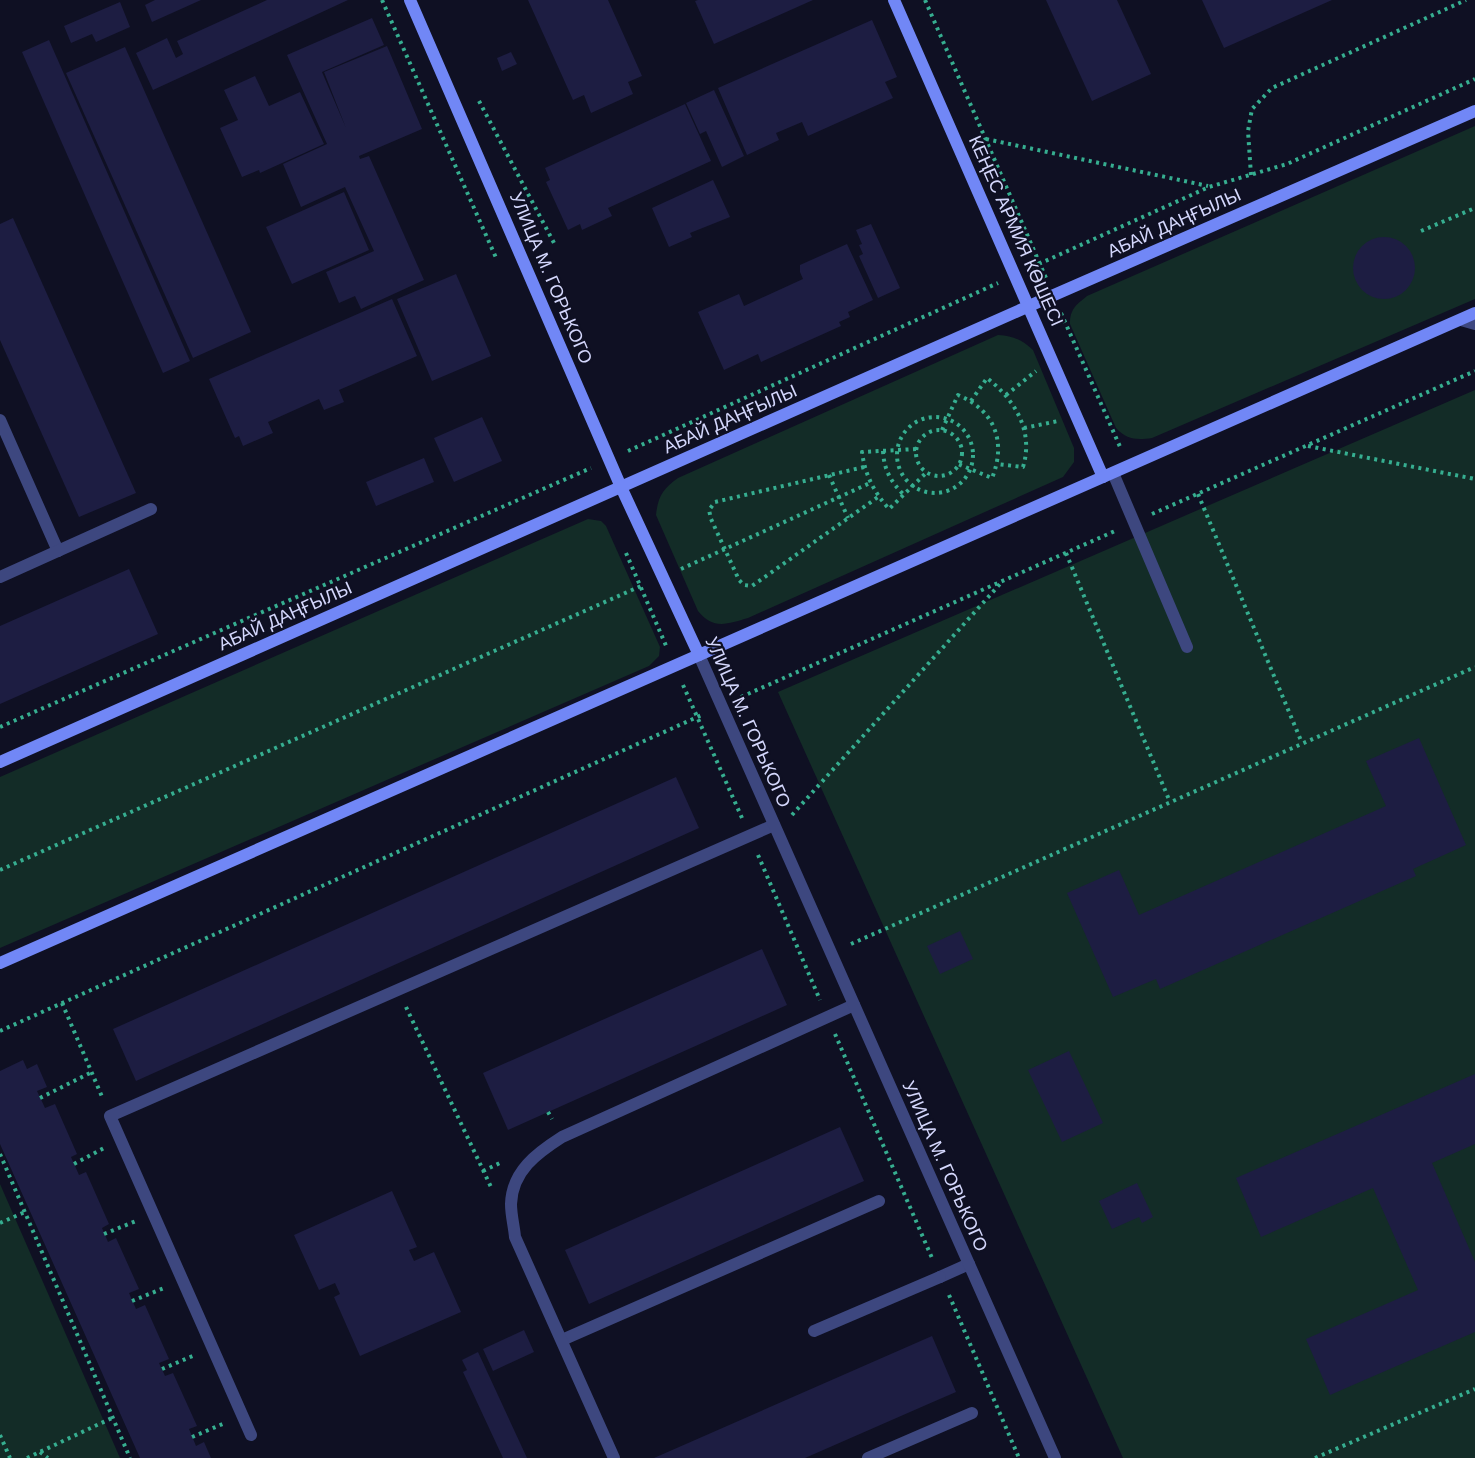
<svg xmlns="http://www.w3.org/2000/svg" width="1475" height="1458" viewBox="0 0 1475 1458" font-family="Helvetica,sans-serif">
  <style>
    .green { fill: #132c27 }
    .building { fill: #1d1d42 }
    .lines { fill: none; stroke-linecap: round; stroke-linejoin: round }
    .path { stroke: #36ae90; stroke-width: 4; stroke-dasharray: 3 4.5; stroke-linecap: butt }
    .service { stroke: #3d477f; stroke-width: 12 }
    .minor { stroke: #3d477f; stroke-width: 12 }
    .tertiary { stroke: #3d477f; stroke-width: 12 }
    .secondary { stroke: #7187f6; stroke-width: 12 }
    .labels { text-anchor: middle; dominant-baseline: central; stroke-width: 4.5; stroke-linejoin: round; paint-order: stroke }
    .street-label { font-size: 18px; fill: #d4d7fc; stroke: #0f1023 }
  </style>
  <rect width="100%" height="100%" fill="#0f1023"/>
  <g class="green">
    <path d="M1475 126V299L1152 438C1137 440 1127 440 1116 428L1070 324C1070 309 1076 305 1087 296Z"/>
    <path d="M998 335C1014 336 1022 340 1033 350L1074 448V462L1063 477 748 618C727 624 713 630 698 611L656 515C658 496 663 489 678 478Z"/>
    <polygon points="1475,390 1475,1458 1123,1458 778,692"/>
    <polygon points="588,519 601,521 606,526 660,647 659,656 649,666 0,948 0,777"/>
    <polygon points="0,1184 120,1458 0,1458"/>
  </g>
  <g class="building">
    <polygon points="155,0 201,0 152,22 145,5"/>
    <polygon points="267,0 348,0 153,90 136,53 167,38 176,58 183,54 177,41"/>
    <polygon points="528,0 608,0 642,76 628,82 633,94 591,113 584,95 573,100"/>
    <polygon points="698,0 813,0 714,44 695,1"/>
    <polygon points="1046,0 1117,0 1151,74 1092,101"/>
    <polygon points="1202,0 1332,0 1224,48"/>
    <polygon points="120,2 130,27 96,42 92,34 71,43 64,26"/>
    <polygon points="372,18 384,45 322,72 346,128 324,72 387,46 422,129 359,156 360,159 369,156 424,280 361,309 355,296 339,303 326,272 374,251 345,187 301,207 283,164 327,144 287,55"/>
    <polygon points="872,20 897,77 885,82 893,98 808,136 802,122 776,133 779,140 747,155 718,88"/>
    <polygon points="49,40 190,361 163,373 22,52"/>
    <polygon points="125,47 251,332 193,358 66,73"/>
    <polygon points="511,52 517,64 502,71 497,58"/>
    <polygon points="255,76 269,106 300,92 324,144 260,173 259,170 242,177 220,128 238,120 224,90"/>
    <polygon points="714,90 744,156 722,167 706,131 700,134 686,103"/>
    <polygon points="685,104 711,161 608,208 612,216 582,230 580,224 568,230 546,182 550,180 545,168"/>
    <polygon points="713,180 730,217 690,233 692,237 669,247 652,208"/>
    <polygon points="344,192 369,250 292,284 266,227"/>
    <polygon points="13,218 136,493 79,517 0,340 0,224"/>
    <polygon points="871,224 900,288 878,298 859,256 863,254 859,245 862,244 856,230"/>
    <circle cx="1384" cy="268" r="31"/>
    <polygon points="847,244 873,300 848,312 850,317 839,322 841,326 761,362 758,354 724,370 698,312 739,294 744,306 803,279 800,272 800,265"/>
    <polygon points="456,274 491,356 432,381 397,299"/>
    <polygon points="392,299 417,356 339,390 344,402 324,410 319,399 268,422 273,433 243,446 239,436 235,438 209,379"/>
    <polygon points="482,417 502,461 454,482 434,438"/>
    <polygon points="424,458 434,482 376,506 366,482"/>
    <polygon points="129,569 158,634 0,704 0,626"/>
    <polygon points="1419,738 1466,845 1413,869 1416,876 1160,989 1156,979 1113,997 1067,893 1119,870 1139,915 1386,806 1366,761"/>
    <polygon points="676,777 699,828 136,1081 113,1029"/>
    <polygon points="960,931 973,959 940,974 927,946"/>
    <polygon points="762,949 787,1005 508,1130 483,1073"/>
    <polygon points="1069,1051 1103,1123 1062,1142 1028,1070"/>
    <polygon points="23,1060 27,1069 37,1064 47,1087 37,1091 45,1108 55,1104 77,1154 71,1157 79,1175 86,1172 109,1224 102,1228 108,1242 116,1238 139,1289 129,1293 136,1309 145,1305 169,1359 159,1363 165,1376 173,1373 197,1426 189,1429 196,1446 204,1442 211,1458 140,1458 0,1144 0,1071"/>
    <polygon points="1475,1074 1475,1144 1432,1163 1475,1262 1475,1332 1330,1395 1306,1339 1418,1290 1373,1188 1261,1237 1236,1178"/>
    <polygon points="840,1127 864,1181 589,1304 565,1250"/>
    <polygon points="1137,1183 1153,1217 1142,1223 1139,1217 1112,1229 1099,1201"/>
    <polygon points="392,1191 417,1247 409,1250 414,1261 434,1252 461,1312 360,1356 334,1297 340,1294 335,1283 319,1290 294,1235"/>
    <polygon points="524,1330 534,1352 493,1371 483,1349"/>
    <polygon points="932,1336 956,1392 926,1405 805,1458 654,1458"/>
    <polygon points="478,1352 527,1458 503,1458 463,1372 467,1370 462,1360"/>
  </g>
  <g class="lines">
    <g class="path">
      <polyline points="382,0 497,260"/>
      <polyline points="925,0 1046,278"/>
      <polyline points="479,101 554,243"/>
      <polyline points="986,139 1208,186"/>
      <polyline points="1251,175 1248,131 1252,109 1272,88 1466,0"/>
      <polyline points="1421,231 1475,208"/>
      <polyline points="1032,267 1209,187 1287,164 1475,79"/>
      <polyline points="1061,313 1121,449"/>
      <polyline points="1006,395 1036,371"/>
      <path d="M971 401 987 378C1015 400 1034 431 1023 467L997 464"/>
      <circle cx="935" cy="455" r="38"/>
      <polyline points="1024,428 1058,421"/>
      <path d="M942 430 958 395C994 410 1007 441 992 478L958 464"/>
      <circle cx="939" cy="453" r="23"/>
      <polyline points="1308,446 1475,479"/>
      <path d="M916 449 862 452C865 475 874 492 889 509L927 472"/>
      <polyline points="628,451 998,283"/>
      <path d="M883 451C884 470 891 482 904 495"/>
      <polyline points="864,467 715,502 709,510 711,519 739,580 744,585 752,586 878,497"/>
      <polyline points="829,475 848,518"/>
      <polyline points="1198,494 1302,743"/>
      <polyline points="1152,514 1475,371"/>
      <polyline points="626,553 667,648"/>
      <polyline points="1066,553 1170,802"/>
      <polyline points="681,569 870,483"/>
      <polyline points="683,685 742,818"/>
      <polyline points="741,697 1115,531"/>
      <polyline points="0,727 591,468"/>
      <polyline points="792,815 1000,584"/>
      <polyline points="758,855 820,1000"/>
      <polyline points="0,870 641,586"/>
      <polyline points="851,944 1475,667"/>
      <polyline points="62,1003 103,1099"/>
      <polyline points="406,1007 491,1187"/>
      <polyline points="0,1031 704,714"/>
      <polyline points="835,1034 932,1258"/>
      <polyline points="40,1098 92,1072"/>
      <polyline points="548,1112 552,1119"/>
      <polyline points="0,1154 130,1458"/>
      <polyline points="74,1164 104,1148"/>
      <polyline points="483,1171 502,1162"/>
      <polyline points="0,1223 25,1212"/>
      <polyline points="104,1234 136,1221"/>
      <polyline points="949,1295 1019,1458"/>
      <polyline points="132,1301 164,1288"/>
      <polyline points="162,1369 195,1355"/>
      <polyline points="0,1435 10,1458"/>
      <polyline points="192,1437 225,1423"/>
      <polyline points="40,1452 48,1458"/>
      <polyline points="27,1458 112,1418"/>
      <polyline points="1315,1458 1475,1389"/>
    </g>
    <g class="service">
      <polyline points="1113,473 1187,647"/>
      <polyline points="940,1277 969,1264"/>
    </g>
    <g class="minor">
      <polyline points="1461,320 1475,324"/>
      <polyline points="0,420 58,551"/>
      <polyline points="0,577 151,509"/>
      <polyline points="814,1331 940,1277"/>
      <polyline points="562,1340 879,1201"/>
      <polyline points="251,1435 110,1116 774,825"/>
      <path d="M614 1458 515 1237C514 1226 511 1215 511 1204 512 1171 537 1153 562 1137L854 1005"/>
      <polyline points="868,1458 972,1413"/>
    </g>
    <polyline class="tertiary" points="699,655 1055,1458"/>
    <g class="secondary">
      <polyline points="410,0 621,487 699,655"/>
      <polyline points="894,0 1103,477"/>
      <polyline points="0,762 1054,295 1475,111"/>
      <polyline points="0,963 1475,313"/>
    </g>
  </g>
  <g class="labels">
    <g class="street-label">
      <text transform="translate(1174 223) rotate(-24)">АБАЙ ДАҢҒЫЛЫ</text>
      <text transform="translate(1016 231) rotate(66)">КЕҢЕС АРМИЯ КӨШЕСІ</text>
      <text transform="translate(551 278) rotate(67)">УЛИЦА М. ГОРЬКОГО</text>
      <text transform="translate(730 419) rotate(-24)">АБАЙ ДАҢҒЫЛЫ</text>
      <text transform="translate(285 616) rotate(-24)">АБАЙ ДАҢҒЫЛЫ</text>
      <text transform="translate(748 722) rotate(66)">УЛИЦА М. ГОРЬКОГО</text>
      <text transform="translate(945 1166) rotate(66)">УЛИЦА М. ГОРЬКОГО</text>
    </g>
  </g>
</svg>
